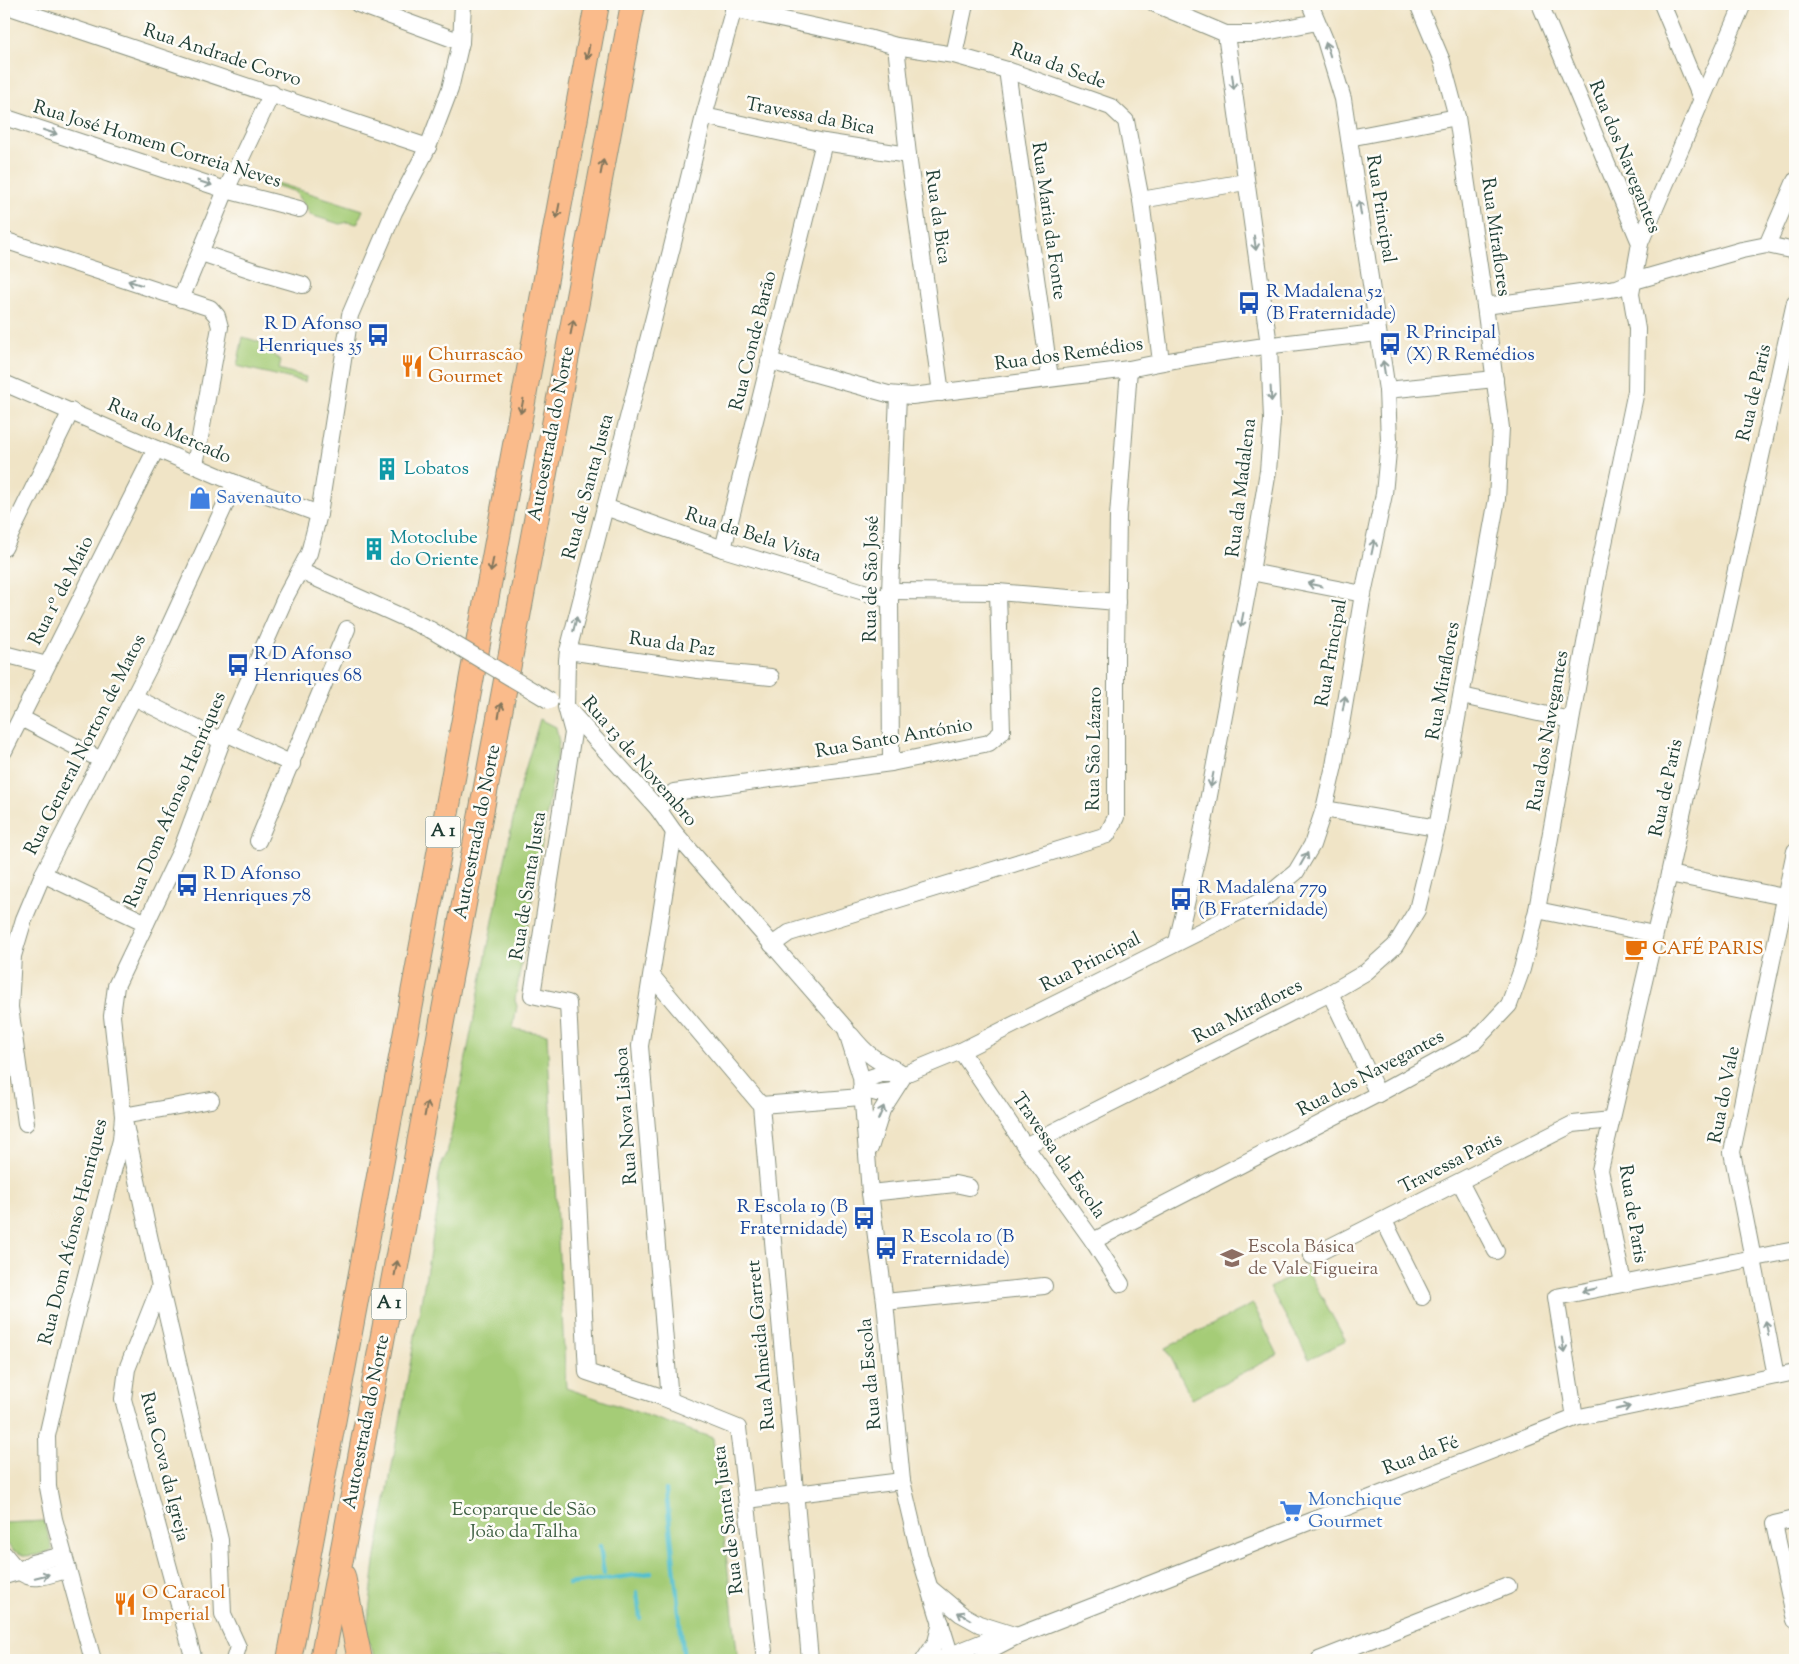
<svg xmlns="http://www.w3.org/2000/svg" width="1799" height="1664" viewBox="0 0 1799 1664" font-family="'Sorts Mill Goudy',serif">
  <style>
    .green { fill: #a5cc77; stroke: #628456 }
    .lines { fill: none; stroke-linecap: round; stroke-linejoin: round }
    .stream { stroke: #54c0cd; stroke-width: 4.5 }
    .minor-casing { stroke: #88907d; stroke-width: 18 }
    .highway-casing { stroke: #88907d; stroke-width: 26 }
    .minor { stroke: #fff; stroke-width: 16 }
    .highway { stroke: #fabb8b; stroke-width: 24 }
    .minor-bridge-casing { stroke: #88907d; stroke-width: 18; stroke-linecap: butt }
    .minor-bridge { stroke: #fff; stroke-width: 16 }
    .oneway { stroke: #8f9e9a }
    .oneway2 { stroke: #82765b }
    .labels { text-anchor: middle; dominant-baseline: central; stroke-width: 5; stroke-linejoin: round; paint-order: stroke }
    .shield { fill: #fdfcf7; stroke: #62766e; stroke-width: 1 }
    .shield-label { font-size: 18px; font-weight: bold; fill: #1f3d34 }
    .street-label { font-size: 19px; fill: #1f3d34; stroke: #fdfcf7 }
    .transit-label { font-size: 19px; fill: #164399; stroke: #fdfcf7; text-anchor: start }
    .food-label { font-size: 19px; fill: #c56008; stroke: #fdfcf7; text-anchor: start }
    .culture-label { font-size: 19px; fill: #0d838f; stroke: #fdfcf7; text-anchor: start }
    .shop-label { font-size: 19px; fill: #366cbe; stroke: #fdfcf7; text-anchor: start }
    .education-label { font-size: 19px; fill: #785e54; stroke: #fdfcf7; text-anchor: start }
    .park-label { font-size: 19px; fill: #406145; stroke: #fdfcf7 }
  </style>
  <rect width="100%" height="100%" fill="#fdfcf7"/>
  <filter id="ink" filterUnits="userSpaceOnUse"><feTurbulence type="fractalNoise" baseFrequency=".02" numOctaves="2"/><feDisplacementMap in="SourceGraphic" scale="10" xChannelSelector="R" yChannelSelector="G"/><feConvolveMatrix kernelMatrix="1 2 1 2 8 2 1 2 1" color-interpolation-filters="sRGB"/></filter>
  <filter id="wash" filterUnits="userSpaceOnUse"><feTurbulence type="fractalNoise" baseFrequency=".0096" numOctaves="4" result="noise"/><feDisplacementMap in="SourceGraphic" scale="20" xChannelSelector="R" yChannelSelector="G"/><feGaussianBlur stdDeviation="1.12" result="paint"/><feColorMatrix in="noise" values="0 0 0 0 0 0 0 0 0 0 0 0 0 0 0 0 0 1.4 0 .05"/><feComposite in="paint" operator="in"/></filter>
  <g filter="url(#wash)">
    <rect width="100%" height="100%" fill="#f0e4c6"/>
    <g class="green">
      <path d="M249 174 363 210 357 224 348 222 340 224 310 215C306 205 299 201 296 192L249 177Z"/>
      <polygon points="243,337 273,346 272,351 274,356 281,360 279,369 306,377 305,382 237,366"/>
      <path d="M540 719 556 727 559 743 515 1000 517 1006 513 1029 547 1034 566 1388 713 1438 738 1660H377L366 1637 375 1562 439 1201C437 1182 437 1170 447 1154L518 794Z"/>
      <polygon points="1306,1268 1346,1341 1309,1359 1270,1288"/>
      <polygon points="1253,1304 1278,1355 1192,1399 1166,1348"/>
      <polygon points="44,1521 53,1550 38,1555 25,1556 12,1550 4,1539 4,1523"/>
    </g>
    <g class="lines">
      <g class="stream">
        <polyline points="666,1490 684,1660"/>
        <polyline points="600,1546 604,1574"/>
        <polyline points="569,1584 651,1573"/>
        <polyline points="637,1592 640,1618"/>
      </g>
    </g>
  </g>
  <g filter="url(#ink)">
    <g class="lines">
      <defs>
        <g id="minor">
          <polyline points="358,4 461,42"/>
          <polyline points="735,4 704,116 672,247 568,651 567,660 566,707 573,733 532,995 568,1003 587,1372 659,1396 738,1428 765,1660"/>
          <polyline points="1155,4 1226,34 1255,34 1317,22"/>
          <polyline points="1662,4 1701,98"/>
          <polyline points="4,5 428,147"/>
          <polyline points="733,9 868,38 896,46 954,55 1007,70 1111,107 1126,121 1141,200 1161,362"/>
          <polyline points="896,46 908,155 941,393"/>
          <polyline points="954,55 965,4"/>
          <polyline points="1007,70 1050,378"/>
          <polyline points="704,116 824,142 908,155"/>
          <polyline points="4,117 226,190 299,209"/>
          <polyline points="1349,138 1457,117"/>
          <polyline points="1141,200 1245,182"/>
          <polyline points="4,240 210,308 217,316 220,327 195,465"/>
          <polyline points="1640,243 1743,4"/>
          <polyline points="1767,245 1795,181"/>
          <polyline points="201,253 258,272 303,285"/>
          <polyline points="181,299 226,190 272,93"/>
          <polyline points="1485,306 1617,288 1634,281 1742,250 1767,245 1795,251"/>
          <path d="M769 361 888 394 912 396 1129 369C1211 351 1295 342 1378 333"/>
          <polyline points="4,383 235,483 319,514"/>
          <polyline points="1387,390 1495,379"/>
          <polyline points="605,507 723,549 890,600"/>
          <polyline points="4,548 71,411"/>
          <polyline points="723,549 824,142"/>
          <polyline points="300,571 431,630"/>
          <polyline points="1251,572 1363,594"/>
          <polyline points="890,591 998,592 1117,602"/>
          <polyline points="568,651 698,670 771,677"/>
          <polyline points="4,654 47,665"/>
          <polyline points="1462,696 1570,720"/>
          <polyline points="134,697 222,741"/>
          <polyline points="568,709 658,809 674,832 846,1029 861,1077 870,1193 885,1302 902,1481 920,1557 952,1660"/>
          <polyline points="21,718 101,760"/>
          <polyline points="226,733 292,764"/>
          <polyline points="4,751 156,449"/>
          <polyline points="891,763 890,591 898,395"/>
          <polyline points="658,809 674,792 891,763 989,743 1002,732 998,592"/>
          <polyline points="1324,809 1437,828"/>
          <polyline points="258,841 347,629"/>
          <polyline points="43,874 146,923"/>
          <polyline points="1669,874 1784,897"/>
          <polyline points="1537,910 1654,934"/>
          <polyline points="1177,942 1199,849 1251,572 1268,471 1272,420 1269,345 1226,34"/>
          <polyline points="772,945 789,933 1107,835 1116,817 1116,649 1118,516 1129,369"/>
          <polyline points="652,976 761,1105 810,1660"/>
          <polyline points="1330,993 1378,1094"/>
          <path d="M851 1035C867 1055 876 1061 899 1071"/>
          <polyline points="961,1051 1025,1146 1093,1241 1121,1284"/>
          <polyline points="861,1089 869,1078 881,1074 905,1074 961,1051 1261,901 1296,872 1312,845 1324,809 1334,766 1363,594 1384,494 1389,441 1387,390 1343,99 1325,40 1310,4"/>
          <polyline points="861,1089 877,1093 893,1091"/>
          <polyline points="211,1100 123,1116 160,1286 220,1540 223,1614 238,1647 234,1660"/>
          <polyline points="761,1105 861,1097"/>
          <polyline points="26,1123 10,1007 13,956 24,919 43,874 161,644 235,483"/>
          <polyline points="1025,1146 1330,993 1366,972 1395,946 1417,910 1437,828 1497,499 1501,428 1485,306 1457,117 1442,61 1418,4"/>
          <polyline points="870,1148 882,1110 905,1074"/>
          <polyline points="1460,1182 1496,1251"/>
          <polyline points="870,1193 955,1184 969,1187"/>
          <polyline points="1384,1221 1422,1297"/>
          <polyline points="1093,1241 1378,1094 1475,1041 1509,1005 1522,969 1537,910 1597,577 1636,391 1637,329 1631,294 1640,243 1540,4"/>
          <polyline points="1312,1256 1573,1124 1611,1120"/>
          <polyline points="1623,1283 1600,1170 1669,874 1795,302"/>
          <polyline points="160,1286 127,1369 123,1399 194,1660"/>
          <polyline points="885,1302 1044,1286"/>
          <polyline points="1776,1376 1732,1152 1795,851"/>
          <polyline points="670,1400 640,1046 674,832"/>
          <polyline points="1575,1418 1556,1297 1795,1250"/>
          <polyline points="747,1500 902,1481"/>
          <polyline points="1795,1519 1774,1524 1795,1620"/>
          <path d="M4 1554C28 1585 32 1579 67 1570"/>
          <polyline points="4,1576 18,1572 32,1563 63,1555"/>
          <polyline points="931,1589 961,1614 979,1624 1017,1636 988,1651 982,1660"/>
          <polyline points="1017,1636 1575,1418 1795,1372"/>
          <polyline points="93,1660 54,1519 48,1487 47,1436 66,1353 121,1140 123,1116 112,1016 116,986 182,848 222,741 286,596 309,553 319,514 350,315 394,212 428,147 450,89 461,42 463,4"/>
          <polyline points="924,1660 936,1642 941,1623"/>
          <polyline points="938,1660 1003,1634"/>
          <polyline points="1319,1660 1508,1586"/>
        </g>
        <g id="highway">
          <polyline points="343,1576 360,1660"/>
          <polyline points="289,1660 597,4"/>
          <polyline points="322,1660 633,4"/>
        </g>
      </defs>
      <use href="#minor" class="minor-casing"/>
      <use href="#highway" class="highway-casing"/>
      <use href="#minor" class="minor"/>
      <use href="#highway" class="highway"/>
      <defs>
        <polyline id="minor-bridge" points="431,630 550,701"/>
      </defs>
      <use href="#minor-bridge" class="minor-bridge-casing"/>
      <use href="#minor-bridge" class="minor-bridge"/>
    </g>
    <defs><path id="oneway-shaft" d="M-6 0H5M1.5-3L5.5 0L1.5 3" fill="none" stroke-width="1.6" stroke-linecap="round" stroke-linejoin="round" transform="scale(1.25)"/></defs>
    <g class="oneway">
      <use href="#oneway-shaft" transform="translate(1328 49) rotate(-107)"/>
      <use href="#oneway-shaft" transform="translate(1233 82) rotate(83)"/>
      <use href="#oneway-shaft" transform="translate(50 132) rotate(18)"/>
      <use href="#oneway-shaft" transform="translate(205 183) rotate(18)"/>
      <use href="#oneway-shaft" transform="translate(1360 208) rotate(-99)"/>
      <use href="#oneway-shaft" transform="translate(1255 243) rotate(82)"/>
      <use href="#oneway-shaft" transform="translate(135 283) rotate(-162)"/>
      <use href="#oneway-shaft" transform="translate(1384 368) rotate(-99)"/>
      <use href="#oneway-shaft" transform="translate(1271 394) rotate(87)"/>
      <use href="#oneway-shaft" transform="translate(1373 547) rotate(-78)"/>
      <use href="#oneway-shaft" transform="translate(1315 585) rotate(-169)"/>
      <use href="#oneway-shaft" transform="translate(1242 620) rotate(101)"/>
      <use href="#oneway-shaft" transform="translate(575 624) rotate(-76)"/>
      <use href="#oneway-shaft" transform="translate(1344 703) rotate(-80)"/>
      <use href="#oneway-shaft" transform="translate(1212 780) rotate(101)"/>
      <use href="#oneway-shaft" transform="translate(1304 859) rotate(-60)"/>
      <use href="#oneway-shaft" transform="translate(881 1113) rotate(-67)"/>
      <use href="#oneway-shaft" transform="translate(1589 1290) rotate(168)"/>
      <use href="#oneway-shaft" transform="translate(1767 1328) rotate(-101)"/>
      <use href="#oneway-shaft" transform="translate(1563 1345) rotate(81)"/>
      <use href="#oneway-shaft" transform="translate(1623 1408) rotate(-12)"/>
      <use href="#oneway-shaft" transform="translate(42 1576) rotate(-14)"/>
      <use href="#oneway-shaft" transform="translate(964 1616) rotate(-150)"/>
    </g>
    <g class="oneway2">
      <use href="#oneway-shaft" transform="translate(588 52) rotate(101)"/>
      <use href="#oneway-shaft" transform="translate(602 167) rotate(-79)"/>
      <use href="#oneway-shaft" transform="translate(558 211) rotate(101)"/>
      <use href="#oneway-shaft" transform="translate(572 327) rotate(-79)"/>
      <use href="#oneway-shaft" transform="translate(522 406) rotate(101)"/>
      <use href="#oneway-shaft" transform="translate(492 565) rotate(101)"/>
      <use href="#oneway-shaft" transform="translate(500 710) rotate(-79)"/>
      <use href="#oneway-shaft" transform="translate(426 1109) rotate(-79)"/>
      <use href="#oneway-shaft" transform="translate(396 1268) rotate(-79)"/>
    </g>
  </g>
  <defs>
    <symbol id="bus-bare" viewBox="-9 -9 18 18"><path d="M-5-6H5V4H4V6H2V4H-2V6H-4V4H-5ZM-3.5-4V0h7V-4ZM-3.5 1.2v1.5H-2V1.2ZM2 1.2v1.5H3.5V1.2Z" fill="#1a4fb4" stroke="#fdfcf7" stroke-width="2.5" paint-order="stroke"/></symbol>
    <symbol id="restaurant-bare" viewBox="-9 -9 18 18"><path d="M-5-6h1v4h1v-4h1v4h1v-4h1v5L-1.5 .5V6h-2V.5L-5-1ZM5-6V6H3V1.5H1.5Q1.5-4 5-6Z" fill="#e8710a" stroke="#fdfcf7" stroke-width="2.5" paint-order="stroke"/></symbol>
    <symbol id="building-bare" viewBox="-9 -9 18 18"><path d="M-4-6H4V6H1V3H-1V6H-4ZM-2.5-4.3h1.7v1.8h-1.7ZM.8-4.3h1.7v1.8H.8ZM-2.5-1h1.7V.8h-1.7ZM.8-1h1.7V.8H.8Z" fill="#0f9aa8" stroke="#fdfcf7" stroke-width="2.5" paint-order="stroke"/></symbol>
    <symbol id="shop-bare" viewBox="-9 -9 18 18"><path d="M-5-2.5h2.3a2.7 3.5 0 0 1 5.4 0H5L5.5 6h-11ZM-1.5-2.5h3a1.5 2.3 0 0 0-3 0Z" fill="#3f7fe0" stroke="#fdfcf7" stroke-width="2.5" paint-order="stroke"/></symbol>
    <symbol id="cafe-bare" viewBox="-9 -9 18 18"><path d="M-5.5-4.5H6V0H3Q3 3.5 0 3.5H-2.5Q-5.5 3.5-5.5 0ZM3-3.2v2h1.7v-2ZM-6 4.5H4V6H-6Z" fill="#e8710a" stroke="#fdfcf7" stroke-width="2.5" paint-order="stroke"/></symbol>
    <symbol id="school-bare" viewBox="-9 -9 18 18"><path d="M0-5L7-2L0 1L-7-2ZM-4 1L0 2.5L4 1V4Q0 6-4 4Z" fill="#8d6e63" stroke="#fdfcf7" stroke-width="2.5" paint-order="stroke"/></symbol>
    <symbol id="supermarket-bare" viewBox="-9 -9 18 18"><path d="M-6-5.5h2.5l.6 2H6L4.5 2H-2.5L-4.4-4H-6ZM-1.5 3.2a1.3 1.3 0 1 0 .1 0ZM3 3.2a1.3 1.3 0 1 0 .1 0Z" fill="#3f7fe0" stroke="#fdfcf7" stroke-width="2.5" paint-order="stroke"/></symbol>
  </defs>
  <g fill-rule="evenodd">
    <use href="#bus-bare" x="1233" y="287" width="32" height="32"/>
    <use href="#bus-bare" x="362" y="319" width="32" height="32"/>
    <use href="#bus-bare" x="1374" y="328" width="32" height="32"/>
    <use href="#restaurant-bare" x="396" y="350" width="32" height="32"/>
    <use href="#building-bare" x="371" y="453" width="32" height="32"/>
    <use href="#shop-bare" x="184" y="482" width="32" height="32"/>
    <use href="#building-bare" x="358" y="533" width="32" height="32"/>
    <use href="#bus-bare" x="222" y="649" width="32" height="32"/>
    <use href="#bus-bare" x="171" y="869" width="32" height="32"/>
    <use href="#bus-bare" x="1165" y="883" width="32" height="32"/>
    <use href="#cafe-bare" x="1620" y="933" width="32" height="32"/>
    <use href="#bus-bare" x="848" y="1202" width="32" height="32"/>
    <use href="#bus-bare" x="870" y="1232" width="32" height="32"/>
    <use href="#school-bare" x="1216" y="1242" width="32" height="32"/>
    <use href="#supermarket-bare" x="1275" y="1495" width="32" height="32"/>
    <use href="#restaurant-bare" x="109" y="1588" width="32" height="32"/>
  </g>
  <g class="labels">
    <g class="shield">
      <rect x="425.5" y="816.5" width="35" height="31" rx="4"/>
      <rect x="371.5" y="1288.5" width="35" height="31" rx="4"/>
    </g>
    <g class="shield-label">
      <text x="443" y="832">A 1</text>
      <text x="389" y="1304">A 1</text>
    </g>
    <g class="street-label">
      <text transform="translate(222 56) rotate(18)">Rua Andrade Corvo</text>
      <text transform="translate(1058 67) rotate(20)">Rua da Sede</text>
      <text transform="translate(810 117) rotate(11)">Travessa da Bica</text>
      <text transform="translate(157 145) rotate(17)">Rua José Homem Correia Neves</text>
      <text transform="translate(1624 157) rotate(68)">Rua dos Navegantes</text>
      <text transform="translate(1380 209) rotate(81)">Rua Principal</text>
      <text transform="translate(937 217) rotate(82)">Rua da Bica</text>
      <text transform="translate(1048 221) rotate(82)">Rua Maria da Fonte</text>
      <text transform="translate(1495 237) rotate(82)">Rua Miraflores</text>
      <text transform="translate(754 341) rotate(-76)">Rua Conde Barão</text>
      <text transform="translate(1069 355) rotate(-8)">Rua dos Remédios</text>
      <text transform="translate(1755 393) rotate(-77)">Rua de Paris</text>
      <text transform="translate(169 432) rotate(24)">Rua do Mercado</text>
      <text transform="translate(552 434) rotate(-79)">Autoestrada do Norte</text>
      <text transform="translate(589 487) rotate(-75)">Rua de Santa Justa</text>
      <text transform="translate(1242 488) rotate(-83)">Rua da Madalena</text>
      <text transform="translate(753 536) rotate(18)">Rua da Bela Vista</text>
      <text transform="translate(872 579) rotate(-89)">Rua de São José</text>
      <text transform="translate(62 591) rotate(-63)">Rua 1º de Maio</text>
      <text transform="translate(672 645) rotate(8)">Rua da Paz</text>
      <text transform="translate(1332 653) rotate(-80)">Rua Principal</text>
      <text transform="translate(1444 681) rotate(-80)">Rua Miraflores</text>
      <text transform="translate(1549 731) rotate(-80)">Rua dos Navegantes</text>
      <text transform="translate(894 739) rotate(-10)">Rua Santo António</text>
      <text transform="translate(86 745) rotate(-63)">Rua General Norton de Matos</text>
      <text transform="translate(1095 749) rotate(-89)">Rua São Lázaro</text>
      <text transform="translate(639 762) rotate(49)">Rua 13 de Novembro</text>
      <text transform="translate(1667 788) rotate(-78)">Rua de Paris</text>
      <text transform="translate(176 800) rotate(-67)">Rua Dom Afonso Henriques</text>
      <text transform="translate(478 832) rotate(-79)">Autoestrada do Norte</text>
      <text transform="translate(529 886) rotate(-81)">Rua de Santa Justa</text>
      <text transform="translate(1091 963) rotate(-27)">Rua Principal</text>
      <text transform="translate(1248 1012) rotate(-27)">Rua Miraflores</text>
      <text transform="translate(1371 1074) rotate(-28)">Rua dos Navegantes</text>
      <text transform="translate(1725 1095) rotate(-79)">Rua do Vale</text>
      <text transform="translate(627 1116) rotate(-94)">Rua Nova Lisboa</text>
      <text transform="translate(1058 1156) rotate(55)">Travessa da Escola</text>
      <text transform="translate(1451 1164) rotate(-27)">Travessa Paris</text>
      <text transform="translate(1632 1214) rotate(81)">Rua de Paris</text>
      <text transform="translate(74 1232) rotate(-76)">Rua Dom Afonso Henriques</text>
      <text transform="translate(762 1345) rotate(-95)">Rua Almeida Garrett</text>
      <text transform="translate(871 1374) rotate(-95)">Rua da Escola</text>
      <text transform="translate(367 1422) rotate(-79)">Autoestrada do Norte</text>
      <text transform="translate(1421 1456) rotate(-21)">Rua da Fé</text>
      <text transform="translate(164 1467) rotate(76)">Rua Cova da Igreja</text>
      <text transform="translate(729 1520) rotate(-97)">Rua de Santa Justa</text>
    </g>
    <g class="transit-label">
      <text x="1266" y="292">R Madalena 52<tspan x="1266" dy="22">(B Fraternidade)</tspan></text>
      <text x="362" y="324" text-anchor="end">R D Afonso<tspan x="362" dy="22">Henriques 35</tspan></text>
      <text x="1406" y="333">R Principal<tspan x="1406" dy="22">(X) R Remédios</tspan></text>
      <text x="254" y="654">R D Afonso<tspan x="254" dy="22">Henriques 68</tspan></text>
      <text x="203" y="874">R D Afonso<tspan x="203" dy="22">Henriques 78</tspan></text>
      <text x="1198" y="888">R Madalena 779<tspan x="1198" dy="22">(B Fraternidade)</tspan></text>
      <text x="848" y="1207" text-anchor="end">R Escola 19 (B<tspan x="848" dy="22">Fraternidade)</tspan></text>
      <text x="902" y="1237">R Escola 10 (B<tspan x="902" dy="22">Fraternidade)</tspan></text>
    </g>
    <g class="food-label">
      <text x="428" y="355">Churrascão<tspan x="428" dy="22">Gourmet</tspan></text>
      <text x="1652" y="949">CAFÉ PARIS</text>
      <text x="142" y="1593">O Caracol<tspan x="142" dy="22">Imperial</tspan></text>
    </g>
    <g class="culture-label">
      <text x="404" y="469">Lobatos</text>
      <text x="390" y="538">Motoclube<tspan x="390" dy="22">do Oriente</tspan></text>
    </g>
    <g class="shop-label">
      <text x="216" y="498">Savenauto</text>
      <text x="1308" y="1500">Monchique<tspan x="1308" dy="22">Gourmet</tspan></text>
    </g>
    <g class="education-label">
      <text x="1248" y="1247">Escola Básica<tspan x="1248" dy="22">de Vale Figueira</tspan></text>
    </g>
    <g class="park-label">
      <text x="524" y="1510">Ecoparque de São<tspan x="524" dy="22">João da Talha</tspan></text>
    </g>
  </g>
  <rect width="1799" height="1664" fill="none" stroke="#fdfcf7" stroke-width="20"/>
</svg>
